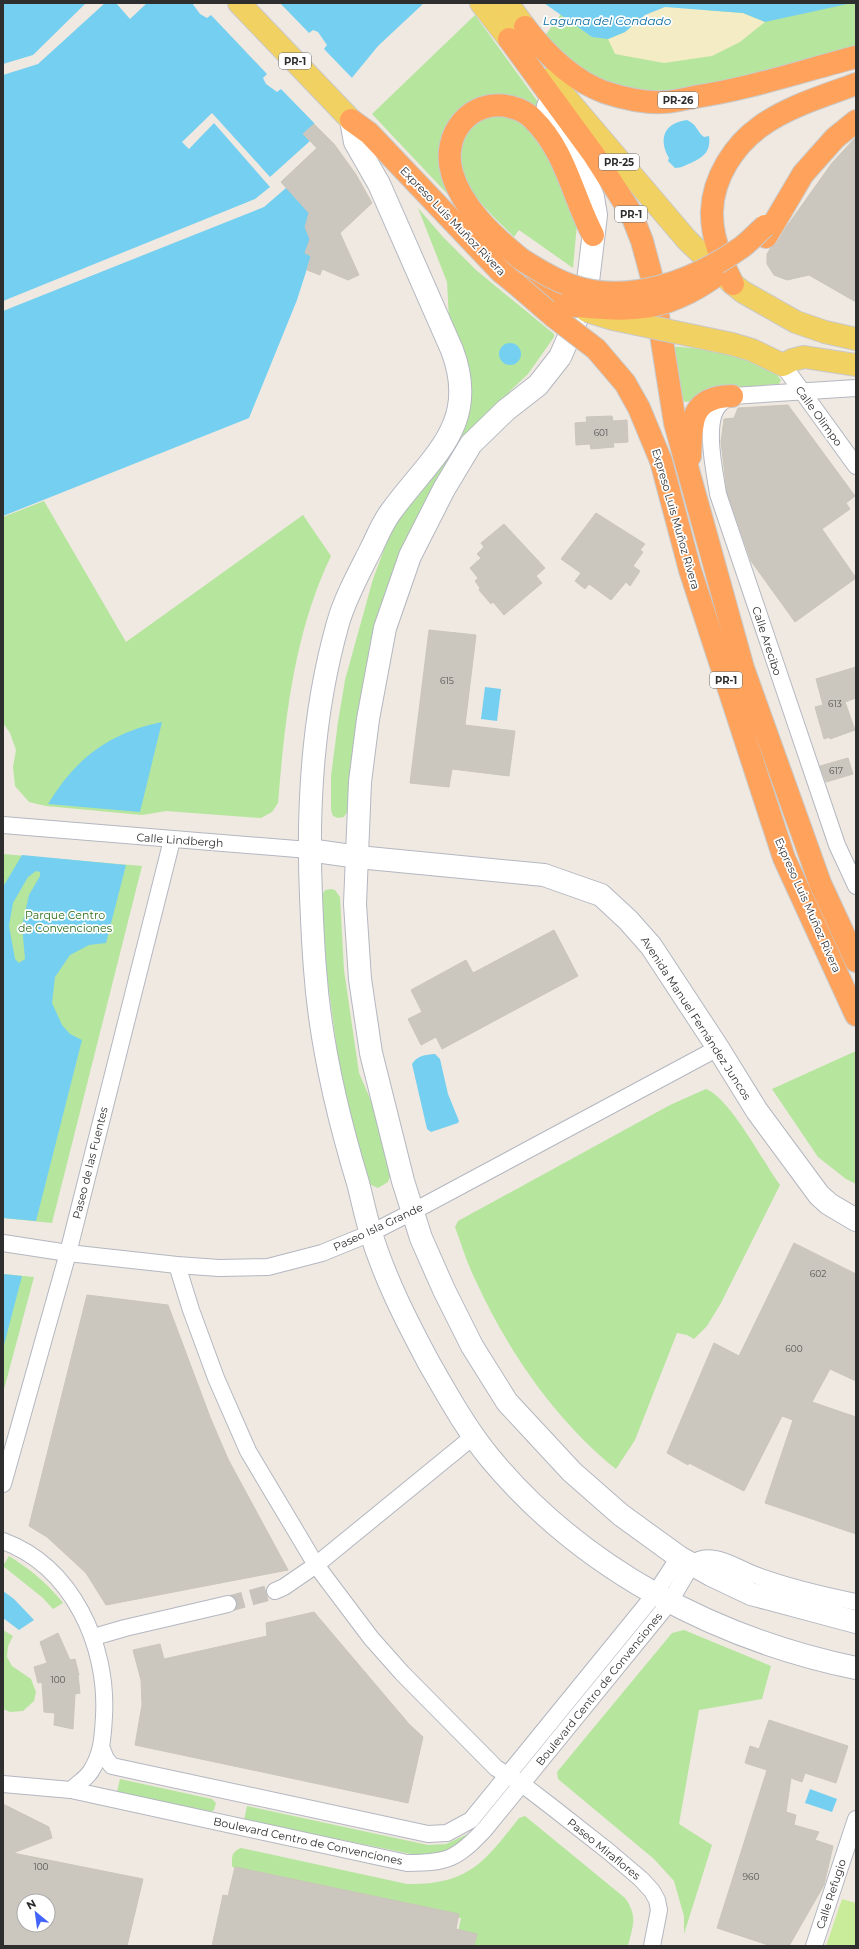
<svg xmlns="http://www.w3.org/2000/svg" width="859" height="1949" viewBox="0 0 859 1949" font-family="Montserrat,sans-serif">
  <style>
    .green { fill: #b6e59e }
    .sand { fill: #f3ecc5 }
    .pitch { fill: #c9ec9a }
    .water { fill: #75cff0; fill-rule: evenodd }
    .pier { fill: #efe9e1 }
    .building { fill: #cbc7bf; stroke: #cbc5ba; fill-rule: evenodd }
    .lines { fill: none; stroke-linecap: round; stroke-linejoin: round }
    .street-tunnel { stroke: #c8c4bd; stroke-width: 16; stroke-dasharray: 16 8; stroke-linecap: butt }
    .street-casing { stroke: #b4b7c1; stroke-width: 18 }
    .secondary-casing { stroke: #b4b7c1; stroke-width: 24 }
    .primary-casing { stroke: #c9c9c9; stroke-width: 24 }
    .highway-casing { stroke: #c9c9c9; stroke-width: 24 }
    .street { stroke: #fff; stroke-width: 16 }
    .secondary { stroke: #fff; stroke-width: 22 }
    .primary { stroke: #f2d163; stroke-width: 22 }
    .highway { stroke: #ffa35c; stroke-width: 22 }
    .primary-bridge-casing { stroke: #c9c9c9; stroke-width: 24; stroke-linecap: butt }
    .highway-bridge-casing { stroke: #c9c9c9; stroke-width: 24; stroke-linecap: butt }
    .primary-bridge { stroke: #f2d163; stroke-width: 22 }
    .highway-bridge { stroke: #ffa35c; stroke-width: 22 }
    .labels { text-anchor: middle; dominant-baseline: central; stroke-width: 3.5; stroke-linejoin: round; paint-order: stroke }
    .number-label { font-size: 9px; fill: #555452 }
    .shield { fill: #fff; stroke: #6d6d6d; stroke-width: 1 }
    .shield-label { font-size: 10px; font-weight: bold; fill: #2e2e2e }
    .street-label { font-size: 11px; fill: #2e2e2e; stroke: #fff }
    .park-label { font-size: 11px; fill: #2c6e1b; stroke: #fff }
    .water-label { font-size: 12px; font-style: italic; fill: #0d6fa3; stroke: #fff }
  </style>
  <rect width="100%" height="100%" fill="#efe9e1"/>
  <g class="green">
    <path d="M856 3V46C829 54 801 61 774 69 724 83 662 101 610 83 585 75 563 55 544 37L561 14 592 37 625 32 710 10Z"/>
    <polygon points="475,15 554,124 529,105 450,123 455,202 372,114"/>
    <path d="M503 112 526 125 554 162 577 224 573 268 519 230 514 237C491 213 446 178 463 139 472 119 483 116 503 112Z"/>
    <polygon points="418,208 443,237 476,270 554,334 554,337 528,374 509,392 509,396 430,495 349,809 344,817 338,818 333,816 331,810 331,776 338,722 345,680 373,579 388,539 399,516 469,397 469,367 449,319 447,282"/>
    <path d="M669 346C706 350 757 348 781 380L779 384 713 389 692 401 685 402 679 396Z"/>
    <path d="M44 501 126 642 303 515 331 556C294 633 285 719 278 803L272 812 261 818 166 811 142 815 46 806 29 802 15 786 13 767 16 750 10 733 3 723V517Z"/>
    <polygon points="3,854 142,866 52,1223 3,1218"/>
    <polygon points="331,889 335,890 340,897 344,970 359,1073 375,1110 391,1174 388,1182 378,1188 367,1183 340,1072 326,968 321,897 325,890"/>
    <polygon points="856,1051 856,1184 846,1179 818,1157 772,1089"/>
    <path d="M706 1089C730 1098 763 1162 780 1185L721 1303 707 1326 694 1339 687 1335 677 1333 635 1440 616 1469C553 1418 506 1348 473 1275 466 1260 461 1243 455 1227L458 1221 670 1105Z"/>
    <polygon points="3,1274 34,1277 3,1393"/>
    <path d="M9 1556C30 1569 48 1584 63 1603L53 1609 43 1598 3 1566Z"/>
    <polygon points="3,1630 13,1636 8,1646 7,1657 12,1666 31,1679 36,1692 34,1701 23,1711 10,1712 3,1709"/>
    <polygon points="684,1630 771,1666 762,1699 699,1710 679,1824 712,1845 684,1934 684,1916 674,1881 654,1859 558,1779 557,1772 672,1633"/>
    <polygon points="120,1779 212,1799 216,1803 214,1810 210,1812 117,1792"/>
    <path d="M247 1806 428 1845 446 1844 470 1833C457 1848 441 1854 421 1856L244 1820Z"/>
    <path d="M525 1816 625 1898C638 1916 633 1926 628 1946H473L457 1936 461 1918 236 1870 232 1866C232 1857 231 1852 241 1848L407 1884C468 1885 484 1863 519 1818Z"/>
  </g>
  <polygon class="sand" points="665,7 743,13 765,22 740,42 712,56 664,63 615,54 608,39 625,32 645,15"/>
  <polygon class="pitch" points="842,1899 856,1903 856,1946 826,1946"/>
  <g class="water">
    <polygon points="3,3 424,3 378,46 314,124 303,134 317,149 281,182 309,213 305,227 310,239 305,253 311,256 297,300 249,418 3,516"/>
    <polygon points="544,3 852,3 765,22 743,13 665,7 645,15 625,32 608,39 592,37"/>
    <path d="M687 120C698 125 696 131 704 137L709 136C711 151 704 157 691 163 685 165 682 168 675 168L668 161 669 158C658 139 664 123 687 120Z"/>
    <circle cx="510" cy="354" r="11"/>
    <polygon points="485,687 501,689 497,721 481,719"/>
    <path d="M162 722 140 812 48 804C76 758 109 733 162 722Z"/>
    <path d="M22 855 126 865 106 943 89 945 70 955 55 977 52 1003 62 1025 70 1034 82 1040 36 1221 3 1218V887ZM36 871 40 872V876L29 895 22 926 25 959 19 963 15 959 9 926 13 903 28 877Z"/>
    <path d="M435 1054 440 1059 448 1094 459 1121 458 1123 431 1132 427 1129 412 1064C418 1055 425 1055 435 1054Z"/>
    <polygon points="3,1274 22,1276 3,1349"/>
    <polygon points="3,1591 14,1599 34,1620 19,1630 3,1618"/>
    <polygon points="810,1789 837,1799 832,1812 805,1803"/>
  </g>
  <g class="pier">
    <polygon points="86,3 105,3 38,64 3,75 3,64 33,55"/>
    <polygon points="116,3 147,3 130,19"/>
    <polygon points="192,3 280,3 309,33 313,30 318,32 327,45 324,49 353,79 316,125 281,89 277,92 266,84 263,78 267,74 211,15 207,18 200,14"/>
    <polygon points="212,113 270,177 310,141 317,149 281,182 286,188 264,207 3,311 3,301 255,199 270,187 214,123 189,149 182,142"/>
  </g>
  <g class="building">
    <polygon points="314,124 334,144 355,173 372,203 340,233 359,275 348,280 322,269 320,275 307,270 311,256 305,253 310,239 305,227 309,213 281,182 317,148 303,134"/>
    <polygon points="856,137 856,302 809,275 787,280 774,275 767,264 767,254 770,249 777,243 787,226 832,163"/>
    <polygon points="788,405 855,496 846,503 850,509 822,529 856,578 795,622 751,561 727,492 721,442 724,419 734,418 738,408"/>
    <polygon points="612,416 613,421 627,420 628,442 613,443 614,447 591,449 590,444 576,445 575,423 587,422 586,417"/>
    <polygon points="596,513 645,544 640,550 643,552 633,566 640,571 630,586 626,582 611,600 589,584 585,589 575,581 581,573 561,559"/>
    <polygon points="504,524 545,568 536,576 542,583 504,615 493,602 491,604 479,590 480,588 475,581 478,578 470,568 481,558 477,554 484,547 481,543"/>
    <polygon points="429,630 476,635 465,725 515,731 509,776 452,769 449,787 410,783"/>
    <polygon points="856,667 856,698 845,702 855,730 830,739 829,737 824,739 815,707 823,705 816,679"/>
    <polygon points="848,758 853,774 826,782 820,766"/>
    <polygon points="554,930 578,976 442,1049 436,1037 421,1045 408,1019 422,1012 411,990 466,960 473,973"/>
    <polygon points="794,1243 856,1274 856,1381 830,1369 812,1402 856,1417 856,1534 765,1503 793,1420 782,1416 744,1491 689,1463 688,1465 667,1453 714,1343 739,1356"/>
    <polygon points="87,1295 168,1305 210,1417 228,1459 288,1570 106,1605 86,1573 47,1537 29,1526"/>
    <polygon points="314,1612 409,1724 423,1737 408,1803 135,1745 142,1705 141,1680 133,1650 160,1644 164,1659 267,1636 266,1623"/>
    <polygon points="58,1633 70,1660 75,1659 79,1675 78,1675 80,1693 75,1694 73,1729 54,1725 55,1713 44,1712 42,1682 38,1683 34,1667 47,1663 40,1642"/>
    <polygon points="769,1720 848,1746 836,1783 805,1773 802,1782 791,1778 786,1812 796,1815 794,1825 819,1832 815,1840 833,1846 824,1885 789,1946 771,1946 717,1928 767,1770 745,1763 750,1746 759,1749"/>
    <path d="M3 1804 49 1827 52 1838 13 1853 143 1879 127 1946H3ZM24 1901H48V1925H24Z"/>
    <polygon points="235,1867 459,1914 456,1929 477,1934 474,1946 212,1946 223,1895 228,1896"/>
  </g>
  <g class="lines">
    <polyline class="street-tunnel" points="228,1604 275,1591"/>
    <defs>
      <g id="street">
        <polyline points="783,365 856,466"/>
        <path d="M856 388 732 396C728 398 724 400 721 403 702 419 715 472 718 494L837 845 856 886"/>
        <polyline points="3,825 309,850"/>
        <polyline points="3,1243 68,1253 177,1265 219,1268 268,1267 322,1253 371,1233 412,1212 718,1048"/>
        <polyline points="177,1265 191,1310 216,1378 248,1451 316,1565 371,1638 402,1673 496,1768 522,1784 552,1807 608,1851 641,1879 652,1891 657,1900 659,1910 652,1946"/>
        <polyline points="3,1484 68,1253 172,840"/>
        <path d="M3 1541C73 1567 108 1646 104 1716 103 1736 102 1754 91 1771 86 1779 77 1784 71 1790"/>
        <polyline points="275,1591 284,1587 316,1565 474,1436"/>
        <polyline points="94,1637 125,1628 228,1604"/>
        <polyline points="102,1749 106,1759 112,1766 428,1834 447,1833 471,1820 655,1594 679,1557"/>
        <path d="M3 1784 71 1790 407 1863C448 1863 457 1859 485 1829L669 1603 692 1564C698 1559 706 1557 715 1559 728 1561 742 1570 755 1575 788 1587 821 1595 856 1602"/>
        <polyline points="814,1946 856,1819"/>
      </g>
      <g id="secondary">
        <polyline points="548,106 573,151 593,197 596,215 586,298 560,357 538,385 506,410 471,444 444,489 410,556 385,628 368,719 360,782 355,904 360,979 371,1053 403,1181 421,1238 444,1290 472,1346 507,1402 572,1472 621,1515 679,1557 711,1575 751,1594 856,1622"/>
        <path d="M351 120 355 142 379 184 452 350C481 426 429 458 390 513 382 524 377 537 371 549 359 573 345 598 338 623 313 711 307 805 311 896 312 920 313 945 315 969 320 1041 337 1114 358 1183 362 1198 365 1214 370 1230 384 1277 406 1320 429 1363 448 1396 466 1429 490 1458 582 1569 716 1639 856 1668"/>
        <polyline points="309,850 358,857 544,875 601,895 628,920 651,946 718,1048 757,1111 819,1195 829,1204 856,1220"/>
      </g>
      <g id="primary">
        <polyline points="239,3 351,120"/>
        <polyline points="481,3 509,39 525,49"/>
        <polyline points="507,3 525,27"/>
        <polyline points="550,79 687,240 733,284 743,292 796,322 825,332 856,339"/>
        <polyline points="732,344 752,350 783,365 792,360 804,357 856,365"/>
      </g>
      <g id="highway">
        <path d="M525 27C545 53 572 80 604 92 622 98 644 103 664 102 674 102 684 99 694 97 749 89 802 71 856 57"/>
        <polyline points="509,39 594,155 631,213 642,241 652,278 675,423 743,668 820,883 856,961"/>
        <polyline points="351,120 369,133 501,272 516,284 564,305"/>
        <polyline points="766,237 803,174 835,138 856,121"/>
        <path d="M521 259C494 237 462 208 452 173 441 135 470 97 511 107 519 109 526 112 532 118 566 151 572 195 593 235"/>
        <path d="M733 284C721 261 711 236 712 211 713 178 734 145 761 126 789 106 824 96 856 84"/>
        <polyline points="596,349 625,383 639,408 661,461 690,570 784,858 856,1015"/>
        <path d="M690 456C692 421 690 397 732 396"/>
      </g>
    </defs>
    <use href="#street" class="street-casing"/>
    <use href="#secondary" class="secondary-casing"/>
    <use href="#primary" class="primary-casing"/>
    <use href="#highway" class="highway-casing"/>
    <use href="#street" class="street"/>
    <use href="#secondary" class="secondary"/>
    <use href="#primary" class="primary"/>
    <use href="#highway" class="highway"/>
    <defs>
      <polyline id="primary-bridge" points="587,311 613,319 732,344"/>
      <g id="highway-bridge">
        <path d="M521 259C537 269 552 279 570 285 628 306 694 281 742 247 750 241 757 233 765 226"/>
        <polyline points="516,284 553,316 596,349"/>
        <path d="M564 305C626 310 658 316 713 278"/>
      </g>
    </defs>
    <use href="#primary-bridge" class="primary-bridge-casing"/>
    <use href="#highway-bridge" class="highway-bridge-casing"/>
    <use href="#primary-bridge" class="primary-bridge"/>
    <use href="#highway-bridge" class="highway-bridge"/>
  </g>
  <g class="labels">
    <g class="number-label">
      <text x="601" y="432">601</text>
      <text x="447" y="680">615</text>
      <text x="835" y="703">613</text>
      <text x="836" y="770">617</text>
      <text x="818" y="1273">602</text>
      <text x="794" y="1348">600</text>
      <text x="58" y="1679">100</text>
      <text x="41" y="1866">100</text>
      <text x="751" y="1876">960</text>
    </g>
    <g class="shield">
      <rect x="279" y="53" width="32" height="16" rx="3"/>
      <rect x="658" y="92" width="40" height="16" rx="3"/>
      <rect x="599" y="154" width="40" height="16" rx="3"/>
      <rect x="615" y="206" width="32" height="16" rx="3"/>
      <rect x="710" y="672" width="32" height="16" rx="3"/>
    </g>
    <g class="shield-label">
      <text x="295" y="61">PR-1</text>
      <text x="678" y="100">PR-26</text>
      <text x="619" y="162">PR-25</text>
      <text x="631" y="214">PR-1</text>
      <text x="726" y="680">PR-1</text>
    </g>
    <g class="street-label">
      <text transform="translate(453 221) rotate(46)">Expreso Luis Muñoz Rivera</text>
      <text transform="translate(819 416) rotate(54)">Calle Olimpo</text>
      <text transform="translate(676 519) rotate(74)">Expreso Luis Muñoz Rivera</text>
      <text transform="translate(767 641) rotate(72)">Calle Arecibo</text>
      <text transform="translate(180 840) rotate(4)">Calle Lindbergh</text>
      <text transform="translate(808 905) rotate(66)">Expreso Luis Muñoz Rivera</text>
      <text transform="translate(696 1018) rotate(57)">Avenida Manuel Fernández Juncos</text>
      <text transform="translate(90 1163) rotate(-76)">Paseo de las Fuentes</text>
      <text transform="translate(378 1227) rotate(-25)">Paseo Isla Grande</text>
      <text transform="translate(599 1689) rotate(-51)">Boulevard Centro de Convenciones</text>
      <text transform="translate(308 1841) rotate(12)">Boulevard Centro de Convenciones</text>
      <text transform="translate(604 1849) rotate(39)">Paseo Miraflores</text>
      <text transform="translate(831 1894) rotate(-72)">Calle Refugio</text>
    </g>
    <g class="park-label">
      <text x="65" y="915">Parque Centro<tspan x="65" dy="13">de Convenciones</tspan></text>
    </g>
    <g class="water-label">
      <text x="607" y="20">Laguna del Condado</text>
    </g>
  </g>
  <rect width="859" height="1949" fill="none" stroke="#2e2e2e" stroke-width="8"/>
  <g transform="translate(36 1913) rotate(331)"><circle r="19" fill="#ffffff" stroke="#ababab"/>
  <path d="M0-3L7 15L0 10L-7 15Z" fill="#4264fb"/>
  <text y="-6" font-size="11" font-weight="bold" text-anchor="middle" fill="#2e2e2e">N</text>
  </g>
</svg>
